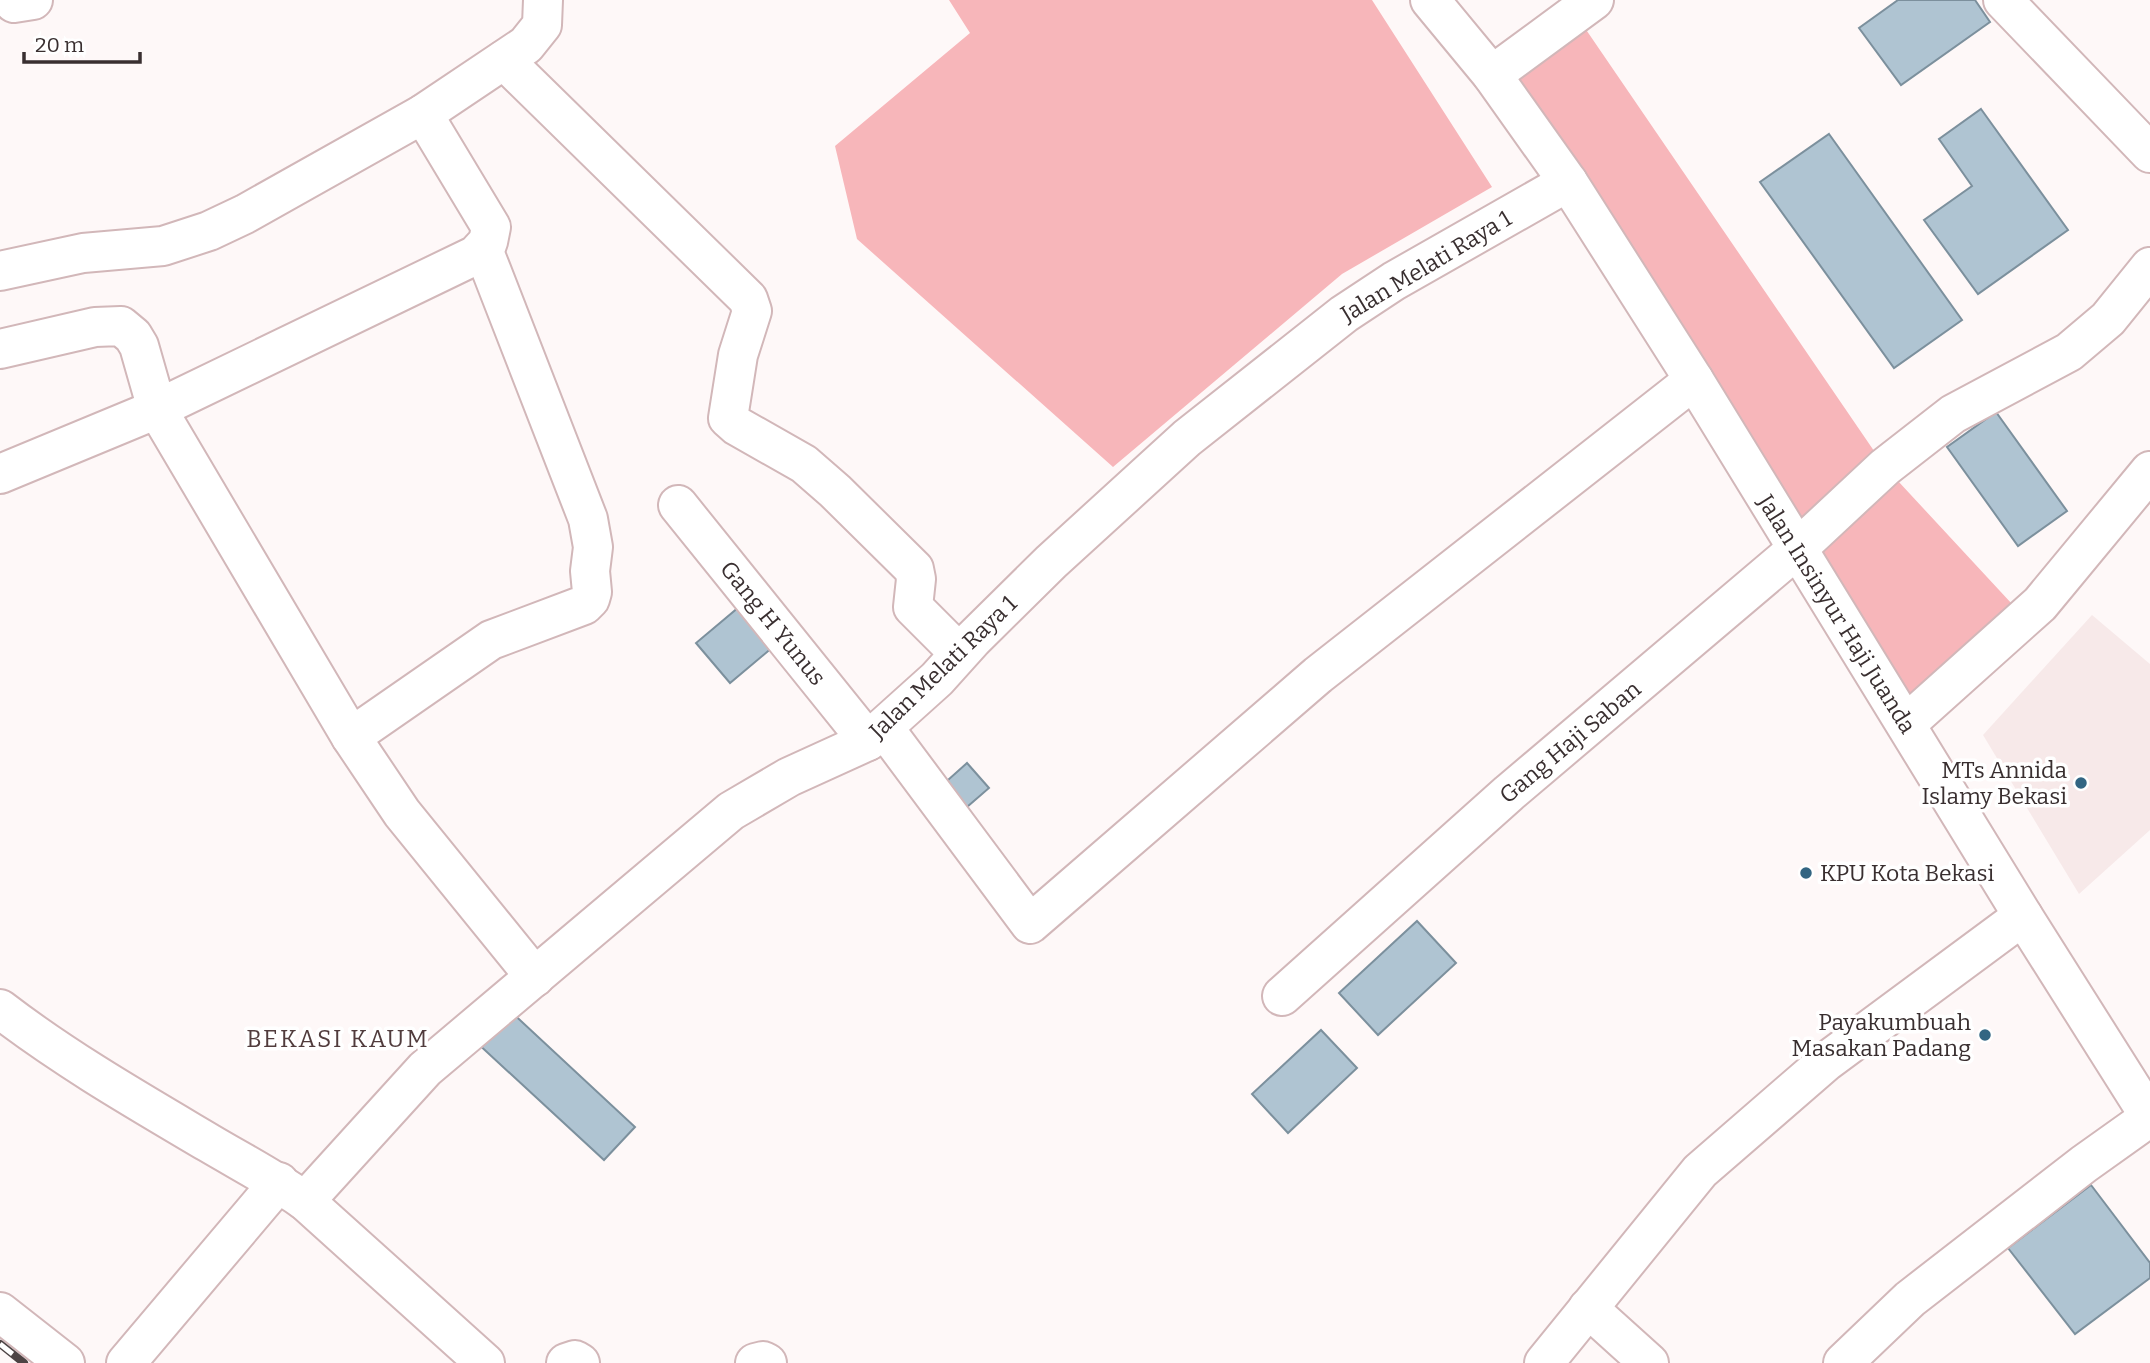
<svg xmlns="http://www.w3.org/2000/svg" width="2150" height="1363" viewBox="0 0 2150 1363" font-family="Bitter,serif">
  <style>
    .built { fill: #f7e9e9 }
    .green { fill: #f7b6ba }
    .building { fill: #afc4d2; stroke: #7c909d; stroke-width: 2 }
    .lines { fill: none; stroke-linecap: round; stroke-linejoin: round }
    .minor-casing { stroke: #d2b7b9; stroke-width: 42 }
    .major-casing { stroke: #d2b7b9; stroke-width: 42 }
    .minor { stroke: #fff; stroke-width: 38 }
    .major { stroke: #fff; stroke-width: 38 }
    .rail-casing { stroke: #4d4344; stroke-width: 8 }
    .rail { stroke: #fff; stroke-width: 5; stroke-dasharray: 16; stroke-linecap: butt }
    .poi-dot { fill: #336582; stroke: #fff; stroke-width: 2.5 }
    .labels { text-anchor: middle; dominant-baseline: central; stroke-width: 7; stroke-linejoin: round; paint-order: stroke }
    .street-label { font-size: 23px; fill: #392f30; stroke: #fff }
    .poi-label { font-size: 23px; fill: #392f30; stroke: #fff; text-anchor: end }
    .neighbourhood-label { font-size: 24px; letter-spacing: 2px; fill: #513c3d; stroke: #fff }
  </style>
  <rect width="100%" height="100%" fill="#fef8f8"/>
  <polygon class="built" points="2092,615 2150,664 2150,830 2079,894 1983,735"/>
  <g class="green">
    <polygon points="949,0 1372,0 1492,187 1342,274 1113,467 857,239 835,146 970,33"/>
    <polygon points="1576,15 1885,467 2025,618 1906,724 1492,75"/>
  </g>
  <g class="building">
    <polygon points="1898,0 1975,0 1990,22 1901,85 1859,28"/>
    <polygon points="1981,109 2068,230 1978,294 1924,220 1972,186 1939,139"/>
    <polygon points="1829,134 1962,320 1894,368 1760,182"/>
    <polygon points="1996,412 2067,511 2018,546 1947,447"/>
    <polygon points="739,607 773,647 730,683 696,643"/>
    <polygon points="967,763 989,788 960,813 939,788"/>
    <polygon points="1417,921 1456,963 1378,1035 1339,993"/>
    <polygon points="507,1008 635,1127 604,1160 475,1041"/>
    <polygon points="1321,1030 1357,1068 1288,1133 1252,1094"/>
    <polygon points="2091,1185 2150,1263 2150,1278 2075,1334 2008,1248"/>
  </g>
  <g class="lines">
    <defs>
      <g id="minor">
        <polyline points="2003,0 2150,153"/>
        <polyline points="14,3 33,0"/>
        <polyline points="504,60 748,299 752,311 738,355 728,418 737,426 804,464 835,491 914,569 916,579 913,607 959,653"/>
        <polyline points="1492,75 1594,0"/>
        <polyline points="0,271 83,253 163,246 209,231 245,214 423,114 526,45 542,25 543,0"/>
        <polyline points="0,349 95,327 121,326 133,336 139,346 157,409 351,737 402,813 535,977"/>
        <polyline points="0,474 157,409 476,255 488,242 491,227 423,114"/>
        <polyline points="678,505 868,741"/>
        <polyline points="1906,724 2040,604 2150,471"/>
        <polyline points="884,728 1030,924 1318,675 1694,380"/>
        <polyline points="351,737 491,640 584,605 590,599 592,592 590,571 593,547 588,519 483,249"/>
        <polyline points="1282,996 1509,793 1797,549 1885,467 1953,414 2069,352 2108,319 2150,267"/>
        <path d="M0 1009C65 1059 138 1101 209 1143 241 1162 274 1179 305 1201L485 1363"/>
        <polyline points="305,1201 425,1069 731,811 789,777 868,741 937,679 973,639 1051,562 1187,438 1344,314 1394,281 1568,182"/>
        <polyline points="1588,1308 1649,1363"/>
        <polyline points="0,1312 65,1363"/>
        <polyline points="126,1363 279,1182"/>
        <polyline points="566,1363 575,1360 580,1363"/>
        <polyline points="755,1363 763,1361 767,1363"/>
        <polyline points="1544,1363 1700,1171 1827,1061 2023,916"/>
        <polyline points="1843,1363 1910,1299 2084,1164 2150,1117"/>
      </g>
      <polyline id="major" points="1430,0 1492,75 1568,182 1694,380 2023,916 2150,1117"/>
    </defs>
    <use href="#minor" class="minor-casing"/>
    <use href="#major" class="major-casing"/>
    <use href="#minor" class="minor"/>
    <use href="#major" class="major"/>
    <defs>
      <polyline id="rail" points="0,1344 24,1363"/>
    </defs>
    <use href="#rail" class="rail-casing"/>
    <use href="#rail" class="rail"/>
  </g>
  <g class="poi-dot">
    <circle cx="2081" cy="783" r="7"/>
    <circle cx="1806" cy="873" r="7"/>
    <circle cx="1985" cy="1035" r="7"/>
  </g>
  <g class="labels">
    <g class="street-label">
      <text transform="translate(1426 266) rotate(-31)">Jalan Melati Raya 1</text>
      <text transform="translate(1837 614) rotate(58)">Jalan Insinyur Haji Juanda</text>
      <text transform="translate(773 623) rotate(51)">Gang H Yunus</text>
      <text transform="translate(943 667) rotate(-44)">Jalan Melati Raya 1</text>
      <text transform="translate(1570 742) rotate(-40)">Gang Haji Saban</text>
    </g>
    <g class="poi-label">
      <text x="2067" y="770">MTs Annida<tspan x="2067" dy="26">Islamy Bekasi</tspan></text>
      <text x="1820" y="873" text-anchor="start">KPU Kota Bekasi</text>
      <text x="1971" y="1022">Payakumbuah<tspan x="1971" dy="26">Masakan Padang</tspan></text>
    </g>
    <g class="neighbourhood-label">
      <text x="338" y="1039">BEKASI KAUM</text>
    </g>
  </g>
  <path d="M24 52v10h116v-10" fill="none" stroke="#392f30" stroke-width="3.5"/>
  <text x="35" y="52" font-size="21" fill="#392f30" stroke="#ffffff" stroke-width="5" paint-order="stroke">20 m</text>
</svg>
